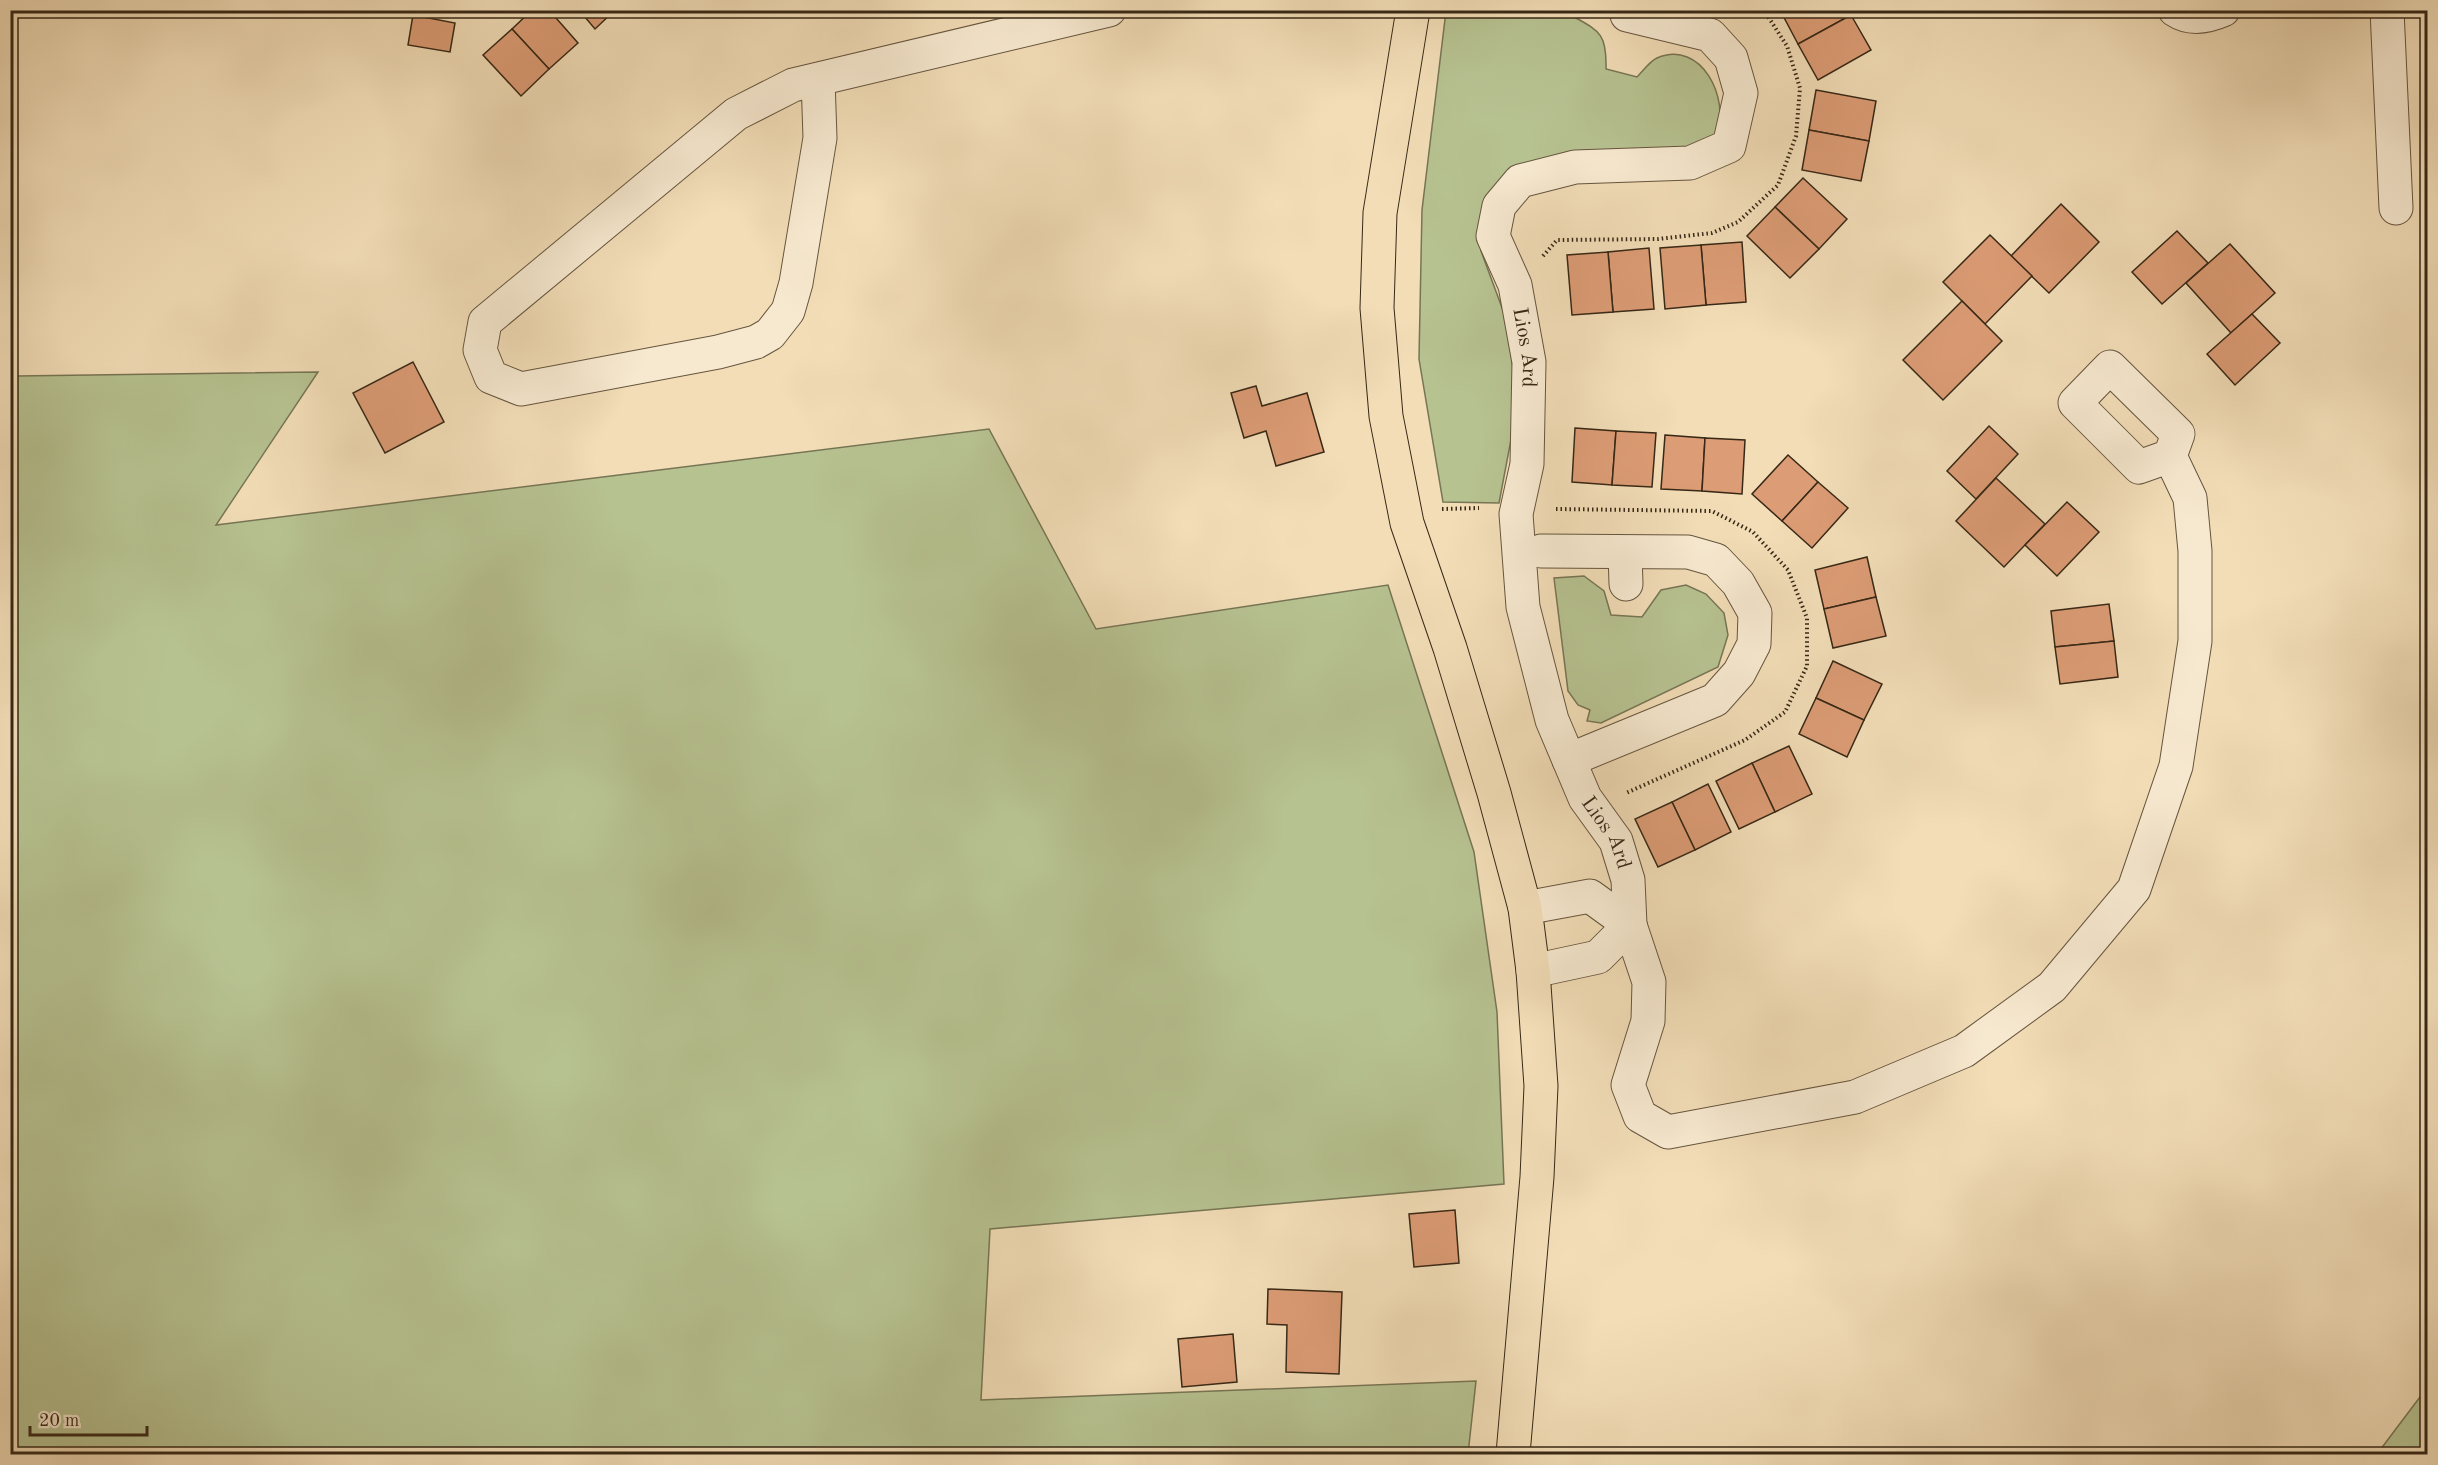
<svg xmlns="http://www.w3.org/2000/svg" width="2438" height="1465" viewBox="0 0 2438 1465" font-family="'Old Standard TT',serif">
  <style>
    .green { fill: #b7c291; stroke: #777554; stroke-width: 1.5 }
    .building { fill: #dc9c75; stroke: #372816; stroke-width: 1.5 }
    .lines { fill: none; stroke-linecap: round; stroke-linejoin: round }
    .minor-casing { stroke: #66553e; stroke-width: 35 }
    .major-casing { stroke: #372816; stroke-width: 35 }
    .path { stroke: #372816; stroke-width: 4; stroke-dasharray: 1.5 3; stroke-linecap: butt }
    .minor { stroke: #f7e9d0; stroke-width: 33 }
    .major { stroke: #f2ddb7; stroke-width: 33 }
    .labels { text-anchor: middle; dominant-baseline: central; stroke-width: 4.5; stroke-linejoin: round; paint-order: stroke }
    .street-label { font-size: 21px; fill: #372816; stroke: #f7e9d0 }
  </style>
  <rect width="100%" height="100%" fill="#f2ddb7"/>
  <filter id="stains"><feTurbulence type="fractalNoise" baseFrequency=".00333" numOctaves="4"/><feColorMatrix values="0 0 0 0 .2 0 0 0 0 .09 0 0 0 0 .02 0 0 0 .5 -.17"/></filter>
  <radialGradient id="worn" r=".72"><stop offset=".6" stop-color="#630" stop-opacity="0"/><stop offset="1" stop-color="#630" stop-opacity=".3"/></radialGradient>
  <g class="green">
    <path d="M1446 11H1569V14C1599 31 1607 32 1606 69L1637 77C1643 71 1650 61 1657 58 1702 39 1730 99 1717 135 1715 142 1706 147 1701 152L1581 157 1484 217 1481 251 1508 324 1517 408 1499 503 1443 502 1419 359 1422 210Z"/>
    <polygon points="11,362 17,376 318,372 216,525 989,429 1096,629 1388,585 1474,852 1497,1012 1504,1184 990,1229 981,1400 1476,1381 1468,1454 11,1454"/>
    <polygon points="1584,576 1604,591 1611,615 1642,617 1661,590 1686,585 1706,594 1724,613 1728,635 1718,667 1601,723 1587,721 1590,710 1578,705 1568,691 1554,578"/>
    <polygon points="2427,1388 2427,1454 2377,1454 2426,1389"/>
  </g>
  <g class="building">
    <polygon points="532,10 549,10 578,43 549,69 512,29"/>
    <polygon points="579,10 615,10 595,29"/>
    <polygon points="1780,10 1849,10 1851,15 1798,44"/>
    <polygon points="413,15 455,23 450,52 408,45"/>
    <polygon points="1851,15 1871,50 1818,80 1798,44"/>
    <polygon points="512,29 549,69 521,96 483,55"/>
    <polygon points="1816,90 1876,101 1869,141 1809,130"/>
    <polygon points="1809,130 1869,141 1861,181 1802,170"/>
    <polygon points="1803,178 1847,219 1819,249 1775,207"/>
    <polygon points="2061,204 2099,242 2049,293 2011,256"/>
    <polygon points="1775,207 1819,249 1790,278 1747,236"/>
    <polygon points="2177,231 2208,263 2162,304 2132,272"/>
    <polygon points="1990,235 2032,276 1985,324 1943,282"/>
    <polygon points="1742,242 1746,302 1706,305 1701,245"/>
    <polygon points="2230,244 2275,293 2231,333 2186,283"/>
    <polygon points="1701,245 1706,305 1665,309 1660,248"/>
    <polygon points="1649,248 1654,309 1613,312 1608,252"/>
    <polygon points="1608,252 1613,312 1572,315 1567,255"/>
    <polygon points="1962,301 2002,341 1943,400 1903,360"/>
    <polygon points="2252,314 2280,343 2235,385 2207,354"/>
    <polygon points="413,362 444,422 385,453 353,393"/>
    <polygon points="1256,386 1262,406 1307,393 1324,452 1276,466 1266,431 1244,438 1231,393"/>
    <polygon points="1989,426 2018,454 1976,499 1947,471"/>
    <polygon points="1575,428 1616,431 1612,485 1572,482"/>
    <polygon points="1616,431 1656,433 1652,487 1612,485"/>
    <polygon points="1665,435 1705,438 1702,491 1661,489"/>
    <polygon points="1705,438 1745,440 1742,494 1702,491"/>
    <polygon points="1788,455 1818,482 1782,521 1752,494"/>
    <polygon points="1996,478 2045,524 2004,567 1956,521"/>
    <polygon points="1818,482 1848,508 1812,548 1782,521"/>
    <polygon points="2067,502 2099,532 2057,576 2025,545"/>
    <polygon points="1867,557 1876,597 1824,609 1815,570"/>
    <polygon points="1876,597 1886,636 1833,648 1824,609"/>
    <polygon points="2109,604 2114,641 2055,647 2051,611"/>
    <polygon points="2114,641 2118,677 2060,684 2055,647"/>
    <polygon points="1833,661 1882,684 1864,720 1816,698"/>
    <polygon points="1816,698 1864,720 1847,757 1799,734"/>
    <polygon points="1789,746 1812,794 1775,812 1752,763"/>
    <polygon points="1752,763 1775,812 1739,829 1716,781"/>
    <polygon points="1708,784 1731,832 1695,850 1672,802"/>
    <polygon points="1672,802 1695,850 1658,867 1635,819"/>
    <polygon points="1455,1210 1459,1263 1414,1267 1409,1214"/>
    <polygon points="1268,1289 1342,1292 1339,1374 1286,1372 1287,1325 1267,1324"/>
    <polygon points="1233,1334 1237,1382 1182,1387 1178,1339"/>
  </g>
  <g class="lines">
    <defs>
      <g id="minor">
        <path d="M2175 10C2190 20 2207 17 2223 10"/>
        <polyline points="2387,10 2396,208"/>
        <path id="s1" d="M1627 15 1710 35 1731 58 1741 93 1729 146 1690 163 1575 167 1520 181 1499 206 1493 236 1515 285 1529 362 1527 464 1516 514 1523 607 1552 720 1585 798 1616 841 1628 880 1630 925 1649 982 1648 1021 1628 1085 1640 1116 1668 1132 1855 1097 1964 1051 2052 987 2134 889 2176 766 2195 641V551L2190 498 2170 456"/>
        <polyline points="818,79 820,138 796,283 788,311 770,334 756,342 718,352 521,389 491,377 480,350 485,322 736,114 793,85 1109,10"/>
        <polygon points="2110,367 2178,434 2170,456 2139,467 2075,403"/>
        <polyline points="1541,551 1688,552 1716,560 1738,583 1755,613 1754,644 1739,673 1715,700 1569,760"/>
        <polyline points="1625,553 1626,584"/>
        <polyline points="1525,908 1590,896 1630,925"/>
        <polyline points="1533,971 1598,957 1630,925"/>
      </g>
      <polyline id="major" points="1413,10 1380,213 1377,308 1386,416 1407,523 1450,648 1494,793 1525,908 1533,971 1541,1086 1537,1177 1513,1454"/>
    </defs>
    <use href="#minor" class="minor-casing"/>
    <use href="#major" class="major-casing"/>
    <g class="path">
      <polyline points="1543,256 1557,240 1658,239 1712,233 1738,222 1778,185 1796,136 1800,88 1787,46 1767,15 1755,10"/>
      <polyline points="1442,509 1479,508"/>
      <polyline points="1556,509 1712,511 1753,532 1788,570 1807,618 1807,666 1785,712 1745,740 1626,793"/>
    </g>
    <use href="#minor" class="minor"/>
    <use href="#major" class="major"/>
  </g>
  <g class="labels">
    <g class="street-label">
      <text stroke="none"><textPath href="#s1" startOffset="602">Lios Ard</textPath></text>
      <text stroke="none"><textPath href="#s1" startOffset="1106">Lios Ard</textPath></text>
    </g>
  </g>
  <rect width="2438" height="1465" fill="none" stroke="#f2ddb7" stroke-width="36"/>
  <rect x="12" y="12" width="2414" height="1441" fill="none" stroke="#372816" stroke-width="3"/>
  <rect x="18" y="18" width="2402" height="1429" fill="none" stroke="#372816" stroke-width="1.5"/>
  <path d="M30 1426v9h117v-9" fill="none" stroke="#372816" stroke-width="3"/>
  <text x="39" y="1426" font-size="18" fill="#372816" stroke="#f7e9d0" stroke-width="4.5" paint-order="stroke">20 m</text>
  <rect width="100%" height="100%" filter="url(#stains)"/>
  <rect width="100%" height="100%" fill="url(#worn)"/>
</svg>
